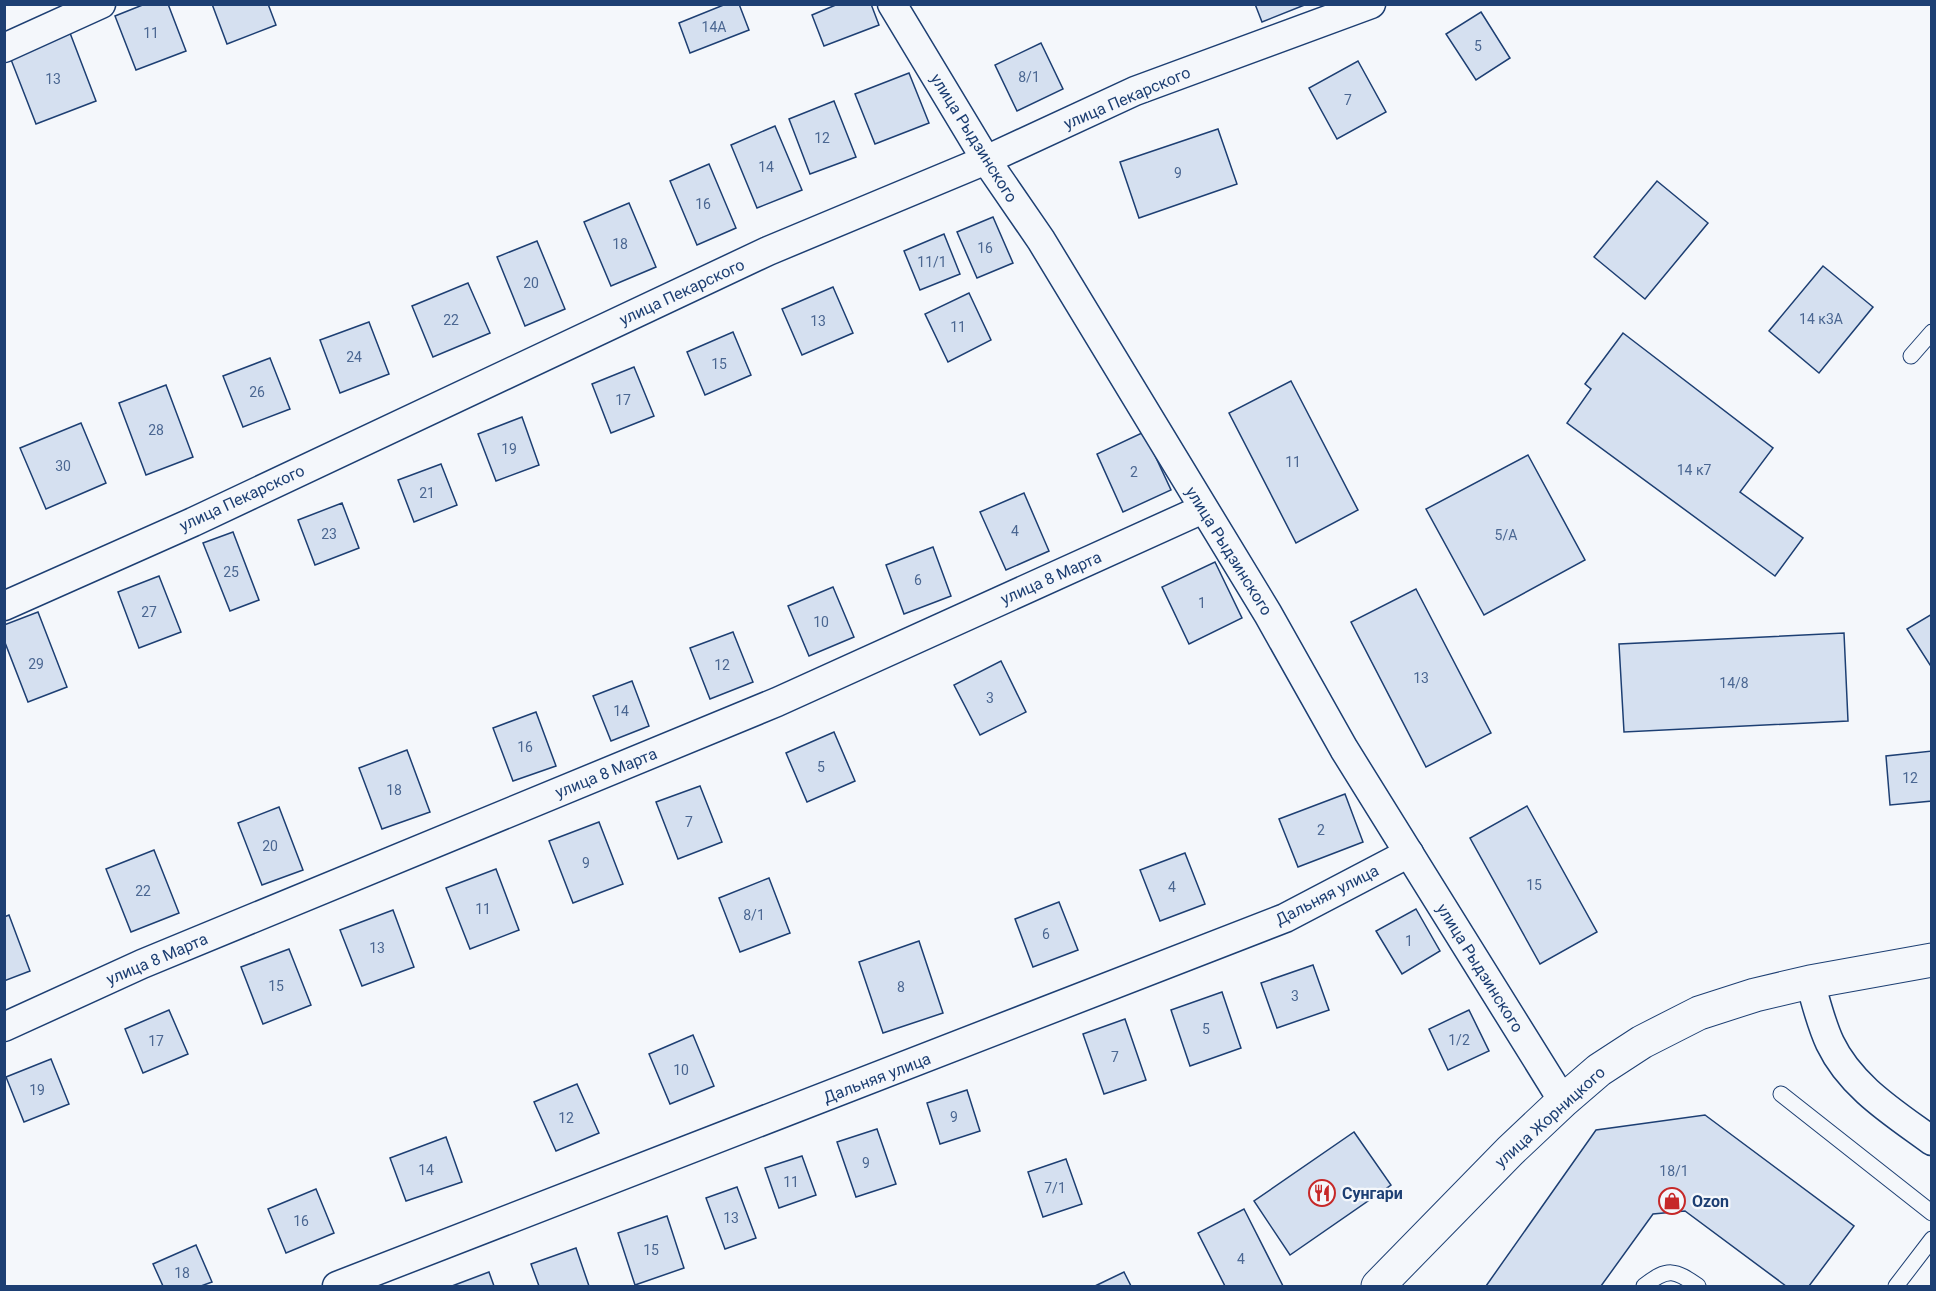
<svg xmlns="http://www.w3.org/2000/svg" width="1936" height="1291" viewBox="0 0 1936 1291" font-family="Roboto,sans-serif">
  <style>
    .building { fill: #d5e0f0; stroke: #1d3f73; stroke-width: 1.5 }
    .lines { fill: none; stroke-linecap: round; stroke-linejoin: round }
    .service-casing { stroke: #1d3f73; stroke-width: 17 }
    .minor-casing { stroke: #1d3f73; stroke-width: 31 }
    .secondary-casing { stroke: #1d3f73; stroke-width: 35 }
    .service { stroke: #f4f7fb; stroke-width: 15 }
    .minor { stroke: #f4f7fb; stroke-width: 28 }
    .secondary { stroke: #f4f7fb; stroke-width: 33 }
    .labels { text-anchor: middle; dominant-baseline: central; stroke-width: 4.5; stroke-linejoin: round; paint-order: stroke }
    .number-label { font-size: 14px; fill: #4b6792 }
    .street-label { font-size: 16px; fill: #1d3f73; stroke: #f4f7fb }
    .poi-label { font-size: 16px; font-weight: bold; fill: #1d3f73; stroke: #f4f7fb; text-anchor: start }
  </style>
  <rect width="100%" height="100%" fill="#f4f7fb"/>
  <g class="building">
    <polygon points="145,4 168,4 186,51 136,70 115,16"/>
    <polygon points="212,4 268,4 276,25 227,44"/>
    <polygon points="726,4 739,4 749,30 690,53 679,23"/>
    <polygon points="838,4 871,4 879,25 824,46 812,15"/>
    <polygon points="1255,4 1307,4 1262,22"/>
    <polygon points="1481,12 1510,58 1476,80 1446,34"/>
    <polygon points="70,33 96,101 36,124 10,57"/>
    <polygon points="1041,43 1063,89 1017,111 995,65"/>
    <polygon points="1358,61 1386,112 1337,139 1309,88"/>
    <polygon points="909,73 929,123 875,144 855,94"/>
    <polygon points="834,101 856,157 810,174 789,119"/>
    <polygon points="775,126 802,190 757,208 731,145"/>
    <polygon points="1218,129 1237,184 1139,218 1120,162"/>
    <polygon points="709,164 736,228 697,245 670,181"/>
    <polygon points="1657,181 1708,223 1645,299 1594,257"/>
    <polygon points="629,203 656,267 611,286 584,222"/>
    <polygon points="993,217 1013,263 977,278 957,232"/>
    <polygon points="944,234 960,274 920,290 904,251"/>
    <polygon points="537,241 565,309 525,326 497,257"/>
    <polygon points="1823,266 1873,307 1819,373 1769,331"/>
    <polygon points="468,283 490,333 433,357 412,306"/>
    <polygon points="833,287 853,333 802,355 782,309"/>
    <polygon points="969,293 991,340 948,362 925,314"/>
    <polygon points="369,322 389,374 340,393 320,340"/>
    <polygon points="733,332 751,375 705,395 687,352"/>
    <polygon points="1623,333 1773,448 1740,492 1803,538 1775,576 1567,423 1591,389 1585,384"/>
    <polygon points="270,358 290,409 243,427 223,376"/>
    <polygon points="634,367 654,416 611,433 592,384"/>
    <polygon points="1291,381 1358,510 1296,543 1229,413"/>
    <polygon points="166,385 193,457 146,475 119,403"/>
    <polygon points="522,417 539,465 496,481 478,434"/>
    <polygon points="81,423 106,483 46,509 20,448"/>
    <polygon points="1144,432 1171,490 1123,512 1097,454"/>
    <polygon points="1528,455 1585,560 1484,615 1426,509"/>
    <polygon points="441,464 457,505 414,522 398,480"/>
    <polygon points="1024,493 1049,551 1006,570 980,512"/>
    <polygon points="342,503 359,548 315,565 298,520"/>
    <polygon points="233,532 259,600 230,611 203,543"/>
    <polygon points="933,547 951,596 904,614 886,565"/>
    <polygon points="1215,562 1242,618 1189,644 1162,587"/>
    <polygon points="159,576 181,632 139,648 118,592"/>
    <polygon points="833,587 854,637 809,656 788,606"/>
    <polygon points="1416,589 1491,733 1426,767 1351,622"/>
    <polygon points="38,612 67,687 28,702 4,640 4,625"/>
    <polygon points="1932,614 1932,668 1907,629"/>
    <polygon points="733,632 753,682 710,699 690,648"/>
    <polygon points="1844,633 1848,721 1624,732 1619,644"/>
    <polygon points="1001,661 1026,712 980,735 954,685"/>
    <polygon points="632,681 649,726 611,741 593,696"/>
    <polygon points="536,712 556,766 513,781 493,728"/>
    <polygon points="834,732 855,781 807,802 786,753"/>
    <polygon points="407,750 430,812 382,829 359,768"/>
    <polygon points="1932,751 1932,801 1890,805 1886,756"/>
    <polygon points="700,786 722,842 678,859 656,802"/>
    <polygon points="1345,794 1363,842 1298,867 1279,819"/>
    <polygon points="1527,806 1597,932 1540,964 1470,838"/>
    <polygon points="279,807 303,870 262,885 238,823"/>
    <polygon points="599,822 623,884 573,903 549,841"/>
    <polygon points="154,850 179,913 131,932 106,869"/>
    <polygon points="1185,853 1205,904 1160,921 1140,870"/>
    <polygon points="496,869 519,930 470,949 446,888"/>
    <polygon points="769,878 790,933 740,952 719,898"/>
    <polygon points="1059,902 1078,950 1033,967 1015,919"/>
    <polygon points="1416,909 1440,951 1402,974 1376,931"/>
    <polygon points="393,910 414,967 362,986 340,930"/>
    <polygon points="9,915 30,971 4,981 4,917"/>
    <polygon points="919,941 943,1013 883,1033 859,962"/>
    <polygon points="289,949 311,1005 263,1024 241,967"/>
    <polygon points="1313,965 1329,1010 1277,1028 1261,983"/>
    <polygon points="1222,992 1241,1048 1190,1066 1171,1010"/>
    <polygon points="169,1010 188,1054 143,1073 125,1029"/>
    <polygon points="1469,1010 1489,1051 1448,1070 1429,1029"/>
    <polygon points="1125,1019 1146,1080 1104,1094 1083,1034"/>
    <polygon points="693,1035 714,1086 670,1104 649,1054"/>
    <polygon points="51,1059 69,1104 24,1122 6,1077"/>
    <polygon points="577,1084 599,1133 556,1151 534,1102"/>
    <polygon points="967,1090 980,1131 940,1144 927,1103"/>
    <polygon points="1705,1115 1854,1226 1809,1286 1786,1286 1685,1211 1653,1214 1601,1286 1486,1286 1596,1130"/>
    <polygon points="877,1129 896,1184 856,1197 837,1142"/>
    <polygon points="1354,1132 1391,1185 1290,1255 1254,1201"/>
    <polygon points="446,1137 462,1182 406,1201 390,1158"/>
    <polygon points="802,1156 816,1195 779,1208 765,1168"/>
    <polygon points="1066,1159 1082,1204 1043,1217 1028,1172"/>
    <polygon points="737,1187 756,1238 725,1249 706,1198"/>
    <polygon points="316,1189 334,1233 286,1253 268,1209"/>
    <polygon points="1244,1209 1283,1286 1225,1286 1198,1233"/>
    <polygon points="667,1216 684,1268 635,1285 618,1233"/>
    <polygon points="196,1245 212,1282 201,1286 163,1286 153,1264"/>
    <polygon points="576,1248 589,1286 539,1286 531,1264"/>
    <polygon points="489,1272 494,1286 452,1286"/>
    <polygon points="1124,1272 1131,1286 1095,1286"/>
  </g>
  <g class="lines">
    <defs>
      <g id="service">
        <polyline points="1911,356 1932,332"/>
        <polyline points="1781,1094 1932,1213"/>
        <path d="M1644 1286C1668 1267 1675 1270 1698 1286"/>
        <polyline points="1896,1286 1932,1239"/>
      </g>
      <g id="minor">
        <polyline points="892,4 986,160 1041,240 1268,614 1344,749 1563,1101"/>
        <polyline points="4,48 101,4"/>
        <polyline points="4,606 193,522 768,251 986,160 1135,91 1371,4"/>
        <path d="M1810 982C1816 1002 1821 1024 1830 1043 1851 1087 1894 1113 1932 1141"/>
        <polyline points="4,1027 142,964 777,702 1203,509"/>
        <polyline points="337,1286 1285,918 1409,853"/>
      </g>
      <polyline id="secondary" points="1378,1286 1510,1151 1563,1101 1599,1070 1642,1042 1699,1013 1755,995 1810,982 1932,960"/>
    </defs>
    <use href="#service" class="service-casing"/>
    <use href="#minor" class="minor-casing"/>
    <use href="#secondary" class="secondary-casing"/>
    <use href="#service" class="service"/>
    <use href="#minor" class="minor"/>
    <use href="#secondary" class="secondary"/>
  </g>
  <defs>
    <symbol id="restaurant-ring" viewBox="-11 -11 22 22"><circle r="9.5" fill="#f4f7fb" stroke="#c62828" stroke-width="1.5"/><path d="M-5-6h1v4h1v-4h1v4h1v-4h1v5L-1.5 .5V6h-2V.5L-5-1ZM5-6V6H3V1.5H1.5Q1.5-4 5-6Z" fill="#c62828"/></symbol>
    <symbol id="shop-ring" viewBox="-11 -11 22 22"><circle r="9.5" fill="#f4f7fb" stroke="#c62828" stroke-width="1.5"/><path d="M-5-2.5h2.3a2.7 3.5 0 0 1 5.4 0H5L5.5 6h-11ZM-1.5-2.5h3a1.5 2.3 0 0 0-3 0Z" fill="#c62828"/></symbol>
  </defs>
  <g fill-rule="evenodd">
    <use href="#restaurant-ring" x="1307" y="1178" width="30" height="30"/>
    <use href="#shop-ring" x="1657" y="1186" width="30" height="30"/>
  </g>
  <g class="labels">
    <g class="number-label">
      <text x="714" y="27">14А</text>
      <text x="151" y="33">11</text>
      <text x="1478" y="46">5</text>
      <text x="1029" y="77">8/1</text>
      <text x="53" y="79">13</text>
      <text x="1348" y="100">7</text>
      <text x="822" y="138">12</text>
      <text x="766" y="167">14</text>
      <text x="1178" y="173">9</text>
      <text x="703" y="204">16</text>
      <text x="620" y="244">18</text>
      <text x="985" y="248">16</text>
      <text x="932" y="262">11/1</text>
      <text x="531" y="283">20</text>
      <text x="1821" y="319">14 к3А</text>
      <text x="451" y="320">22</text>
      <text x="818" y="321">13</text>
      <text x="958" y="327">11</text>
      <text x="354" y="357">24</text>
      <text x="719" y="364">15</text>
      <text x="257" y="392">26</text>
      <text x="623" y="400">17</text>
      <text x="156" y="430">28</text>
      <text x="509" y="449">19</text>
      <text x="1293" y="462">11</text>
      <text x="63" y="466">30</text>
      <text x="1694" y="470">14 к7</text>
      <text x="1134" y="472">2</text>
      <text x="427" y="493">21</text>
      <text x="1015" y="531">4</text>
      <text x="329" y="534">23</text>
      <text x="1506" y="535">5/А</text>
      <text x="231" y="572">25</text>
      <text x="918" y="580">6</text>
      <text x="1202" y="603">1</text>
      <text x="149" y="612">27</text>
      <text x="821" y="622">10</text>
      <text x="36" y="664">29</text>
      <text x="722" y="665">12</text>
      <text x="1421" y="678">13</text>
      <text x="1734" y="683">14/8</text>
      <text x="990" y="698">3</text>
      <text x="621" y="711">14</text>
      <text x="525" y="747">16</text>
      <text x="821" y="767">5</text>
      <text x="1910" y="778">12</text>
      <text x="394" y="790">18</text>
      <text x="689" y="822">7</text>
      <text x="1321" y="830">2</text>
      <text x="270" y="846">20</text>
      <text x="586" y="863">9</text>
      <text x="1534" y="885">15</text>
      <text x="1172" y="887">4</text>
      <text x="143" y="891">22</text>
      <text x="483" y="909">11</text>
      <text x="754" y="915">8/1</text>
      <text x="1046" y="934">6</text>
      <text x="1409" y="941">1</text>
      <text x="377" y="948">13</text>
      <text x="276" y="986">15</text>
      <text x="901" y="987">8</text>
      <text x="1295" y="996">3</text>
      <text x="1206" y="1029">5</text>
      <text x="1459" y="1040">1/2</text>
      <text x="156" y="1041">17</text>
      <text x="1115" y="1057">7</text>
      <text x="681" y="1070">10</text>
      <text x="37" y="1090">19</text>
      <text x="954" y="1117">9</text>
      <text x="566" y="1118">12</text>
      <text x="866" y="1163">9</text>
      <text x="426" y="1170">14</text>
      <text x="1674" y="1171">18/1</text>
      <text x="791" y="1182">11</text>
      <text x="1055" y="1188">7/1</text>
      <text x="731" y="1218">13</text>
      <text x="301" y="1221">16</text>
      <text x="651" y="1250">15</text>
      <text x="1241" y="1259">4</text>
      <text x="182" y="1273">18</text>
    </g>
    <g class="street-label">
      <text transform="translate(1127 98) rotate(-23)">улица Пекарского</text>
      <text transform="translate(974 138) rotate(58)">улица Рыдзинского</text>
      <text transform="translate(682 292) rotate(-25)">улица Пекарского</text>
      <text transform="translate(242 498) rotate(-25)">улица Пекарского</text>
      <text transform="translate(1229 551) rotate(58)">улица Рыдзинского</text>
      <text transform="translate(1051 578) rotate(-24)">улица 8 Марта</text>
      <text transform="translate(606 773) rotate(-22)">улица 8 Марта</text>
      <text transform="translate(1327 895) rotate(-27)">Дальняя улица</text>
      <text transform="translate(157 959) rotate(-23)">улица 8 Марта</text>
      <text transform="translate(1480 968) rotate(58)">улица Рыдзинского</text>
      <text transform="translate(877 1078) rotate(-21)">Дальняя улица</text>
      <text transform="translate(1550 1117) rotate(-42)">улица Жорницкого</text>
    </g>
    <g class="poi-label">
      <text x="1342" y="1193">Сунгари</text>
      <text x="1692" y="1201">Ozon</text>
    </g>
  </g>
  <rect width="1936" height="1291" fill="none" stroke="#1d3f73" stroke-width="12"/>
</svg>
